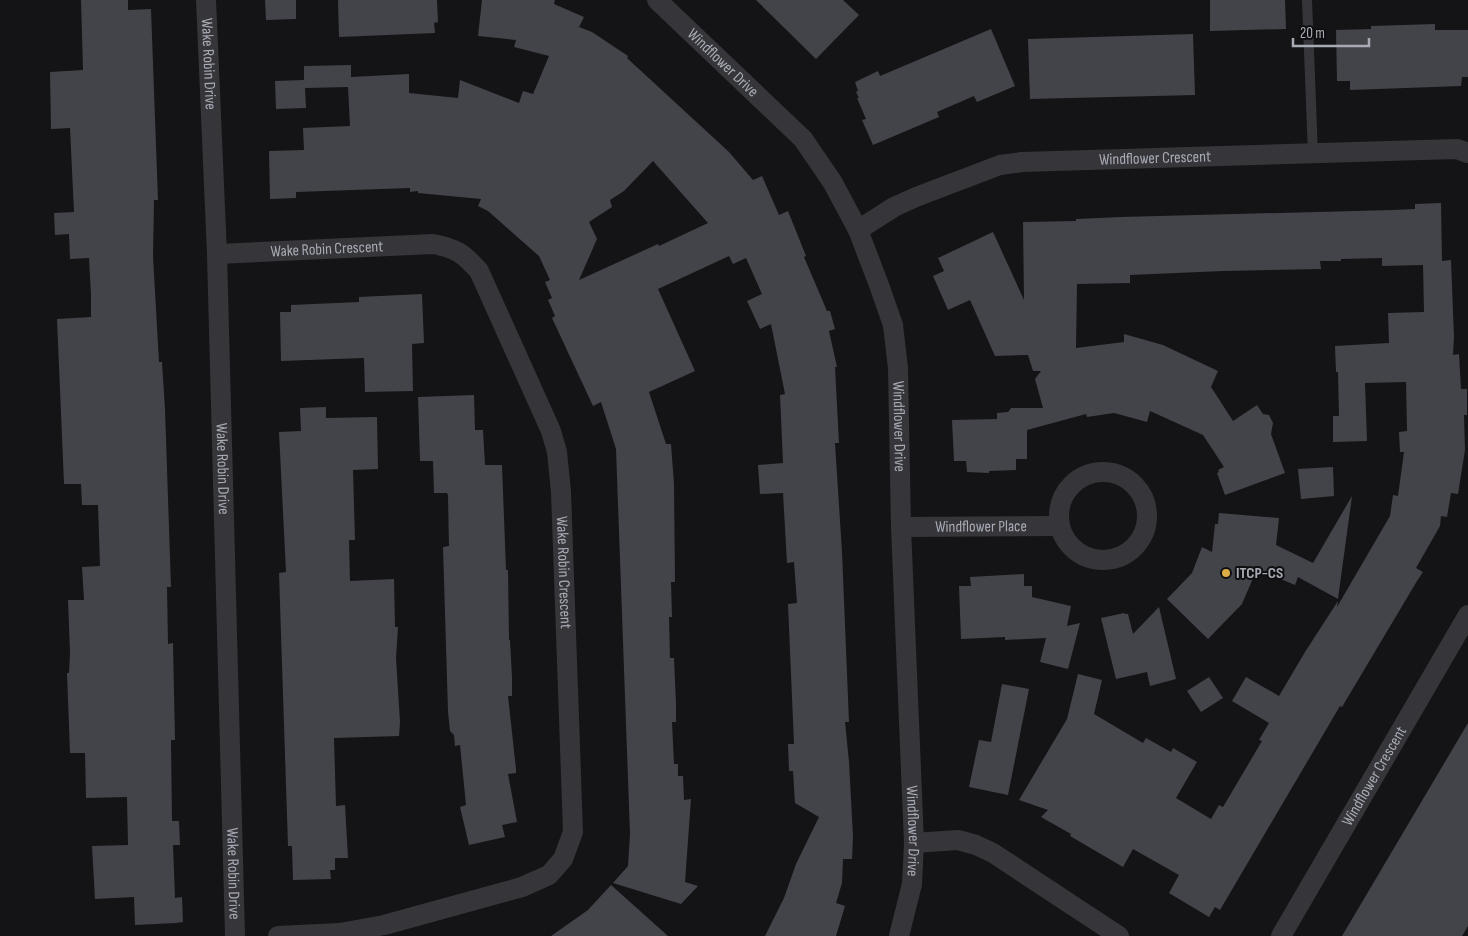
<svg xmlns="http://www.w3.org/2000/svg" width="1468" height="936" viewBox="0 0 1468 936" font-family="'Sofia Sans Condensed',sans-serif">
  <style>
    .building { fill: #434449; fill-rule: evenodd }
    .lines { fill: none; stroke-linecap: round; stroke-linejoin: round }
    .lane { stroke: #36363a; stroke-width: 10 }
    .street { stroke: #36363a; stroke-width: 20 }
    .poi-dot { fill: #dead44; stroke: #0f0f11; stroke-width: 2 }
    .labels { text-anchor: middle; dominant-baseline: central; stroke-width: 4; stroke-linejoin: round; paint-order: stroke }
    .street-label { font-size: 16px; fill: #a8abb5; stroke: #0f0f11 }
    .poi-label { font-size: 16px; font-weight: bold; fill: #a8abb5; stroke: #0f0f11; text-anchor: start }
  </style>
  <rect width="100%" height="100%" fill="#141416"/>
  <g class="building">
    <polygon points="81,0 128,0 128,10 151,9 158,200 154,200 153,256 159,362 162,362 165,409 171,587 167,587 168,644 173,643 174,693 175,740 171,740 172,821 179,821 180,845 173,845 175,898 182,897 183,922 176,923 135,925 134,897 95,899 92,846 128,845 127,797 86,798 85,753 70,753 67,673 69,673 70,653 68,600 84,600 82,567 100,566 98,505 82,505 81,484 64,484 57,319 91,317 91,295 89,258 70,259 69,234 55,235 54,213 74,212 70,128 51,129 50,72 83,70"/>
    <polygon points="265,0 296,0 296,19 266,20"/>
    <polygon points="338,0 437,0 438,22 434,23 435,33 339,37"/>
    <path d="M482 0H555L554 4 584 17 579 27 592 32 628 56 627 58 729 152 753 180 762 176 779 215 788 211 806 256 804 257 827 311H830L835 329 829 331 837 367H835L839 443H835L842 552 848 698 849 722H845L849 762 853 836 852 859H843L842 883 836 903 845 906 836 936H765L784 898 796 864 819 817 795 803 793 771H789L788 744H794L788 604 797 603 794 562 787 563 783 493 760 494 758 465 783 463 780 395 785 394 771 324 760 329 747 301 762 294 746 258 733 264 729 256 658 289 695 371 649 392 666 444H671L674 484 675 582H671L672 617H669L670 658H674L676 704V722H672L674 764H678V776H683L684 800 691 799 685 882 698 886 681 904 613 883 628 866 630 834 616 449 601 402 593 406 552 318 555 316 548 300 552 298 545 282 550 280 539 256 488 211 478 206 481 199 418 193V191L410 192V188L296 192V198L270 199 269 151 304 150 303 128 350 126 348 87 305 88 306 108 276 109 275 81 304 80V66L351 65V77L409 74V93L458 98 460 80 519 103 523 91 533 94 549 56 514 47 516 40 478 36ZM653 161 708 223 659 246 658 244 579 280 597 239 589 222 612 207 610 200 624 191Z"/>
    <polygon points="756,0 843,0 859,15 816,59"/>
    <polygon points="1210,0 1285,0 1286,29 1210,31"/>
    <polygon points="1435,24 1435,30 1468,30 1468,77 1462,77 1461,86 1350,90 1350,81 1337,81 1336,30 1371,29 1371,26"/>
    <polygon points="991,29 1015,86 977,102 974,96 937,112 939,117 873,145 862,120 866,119 857,98 859,98 856,92 858,91 855,82 878,71 880,76"/>
    <polygon points="1193,34 1195,95 1030,99 1028,39"/>
    <polygon points="1441,203 1442,261 1451,260 1454,337 1453,355 1459,354 1461,389 1467,389 1467,415 1464,415 1465,450 1458,494 1451,493 1447,517 1441,516 1440,526 1416,568 1423,572 1417,581 1342,707 1340,706 1220,910 1215,907 1209,917 1169,893 1179,875 1133,849 1123,867 1070,836 1071,834 1041,817 1048,810 1019,800 1067,719 1078,674 1102,680 1094,714 1143,743 1146,738 1171,752 1173,748 1197,762 1176,798 1211,819 1219,805 1223,807 1262,741 1259,740 1269,723 1232,701 1246,677 1279,696 1305,652 1338,601 1337,607 1390,516 1393,495 1398,496 1404,452 1400,452 1399,432 1407,431 1406,382 1365,383 1367,441 1333,442 1333,416 1339,416 1338,372 1336,372 1335,346 1389,343 1388,313 1424,312 1423,265 1382,266 1382,258 1341,259 1341,261 1320,261 1321,269 1223,271 1130,275 1130,283 1077,284 1076,348 1124,342 1124,334 1163,345 1218,371 1211,387 1233,421 1257,405 1263,414 1269,415 1273,423 1271,434 1285,473 1225,495 1217,473 1219,472 1218,470 1224,467 1203,435 1150,411 1147,422 1114,413 1087,417 1086,414 1027,430 1027,459 1016,459 1016,470 989,471 989,473 967,472 966,461 954,461 952,420 997,419 997,413 1008,412 1011,408 1043,408 1035,379 1041,371 1033,371 1028,355 995,356 970,300 948,310 933,276 944,271 938,258 993,232 1024,300 1023,222 1076,221 1076,219 1121,217 1392,210 1415,209 1415,204"/>
    <polygon points="422,294 424,343 412,344 413,391 365,392 364,358 281,361 280,312 291,312 291,305 359,302 359,297"/>
    <polygon points="474,395 475,430 483,430 485,465 502,465 506,570 508,570 509,640 510,640 512,677 512,696 508,696 516,769 516,773 508,774 517,822 502,825 505,837 469,845 460,807 466,805 460,745 455,746 454,735 450,731 448,712 443,547 449,546 448,495 447,493 434,493 433,461 420,461 418,397"/>
    <polygon points="326,407 326,418 377,417 378,469 353,470 355,540 349,540 350,581 394,579 395,627 398,627 396,658 400,722 399,736 334,738 336,806 345,805 348,858 335,858 335,870 330,870 331,879 293,880 292,846 288,846 279,573 286,572 279,432 301,431 300,408"/>
    <polygon points="1333,467 1334,496 1301,499 1298,469"/>
    <polygon points="1352,496 1338,599 1298,577 1295,585 1257,569 1242,604 1208,639 1167,599 1192,573 1202,547 1212,552 1215,524 1218,524 1219,513 1279,518 1276,545 1313,563"/>
    <polygon points="1024,574 1024,586 1032,586 1032,597 1071,606 1067,626 1080,623 1068,669 1040,662 1046,638 1005,640 1005,637 961,639 959,586 971,586 970,577"/>
    <polygon points="1159,607 1176,679 1150,686 1147,672 1116,679 1101,618 1124,613 1125,614 1128,614 1133,634"/>
    <polygon points="1209,677 1223,698 1201,712 1187,691"/>
    <polygon points="1002,684 1029,689 1008,795 969,787 979,740 991,742"/>
    <polygon points="1468,723 1468,926 1462,936 1342,936"/>
    <polygon points="611,885 668,936 551,936 588,910"/>
  </g>
  <g class="lines">
    <polyline class="lane" points="1307,0 1313,154"/>
    <g class="street">
      <path id="s1" d="M206 0 217 254 235 936"/>
      <path id="s2" d="M657 0 803 139 833 183 858 230 879 285 893 325 898 368 901 527 914 843 912 884 899 936"/>
      <path id="s3" d="M858 230 894 207 916 197 1000 165 1022 162 1457 149 1468 153"/>
      <path id="s4" d="M217 254 433 244C456 248 464 254 479 271L551 431 557 452 561 492 573 832 563 859 549 875 522 887 384 925 340 933 278 936"/>
      <circle cx="1103" cy="516" r="44"/>
      <path id="s5" d="M901 527 1060 526"/>
      <polyline points="914,843 958,840 976,845 993,853 1119,936"/>
      <path id="s6" d="M1281 936 1468 615"/>
    </g>
  </g>
  <circle class="poi-dot" cx="1226" cy="573" r="5"/>
  <g class="labels">
    <g class="street-label">
      <text stroke="none"><textPath href="#s1" startOffset="64">Wake Robin Drive</textPath></text>
      <text stroke="none"><textPath href="#s2" startOffset="91">Windflower Drive</textPath></text>
      <text stroke="none"><textPath href="#s3" startOffset="312">Windflower Crescent</textPath></text>
      <text stroke="none"><textPath href="#s4" startOffset="110">Wake Robin Crescent</textPath></text>
      <text stroke="none"><textPath href="#s2" startOffset="511">Windflower Drive</textPath></text>
      <text stroke="none"><textPath href="#s1" startOffset="469">Wake Robin Drive</textPath></text>
      <text stroke="none"><textPath href="#s5" startOffset="80">Windflower Place</textPath></text>
      <text stroke="none"><textPath href="#s4" startOffset="589">Wake Robin Crescent</textPath></text>
      <text stroke="none"><textPath href="#s6" startOffset="185">Windflower Crescent</textPath></text>
      <text stroke="none"><textPath href="#s2" startOffset="916">Windflower Drive</textPath></text>
      <text stroke="none"><textPath href="#s1" startOffset="874">Wake Robin Drive</textPath></text>
    </g>
    <g class="poi-label">
      <text x="1236" y="573">ITCP-CS</text>
    </g>
  </g>
  <path d="M1293 38v8h76v-8" fill="none" stroke="#a8abb5" stroke-width="2.5"/>
  <text x="1300" y="38" font-size="15" fill="#a8abb5" stroke="#0f0f11" stroke-width="4" paint-order="stroke">20 m</text>
</svg>
